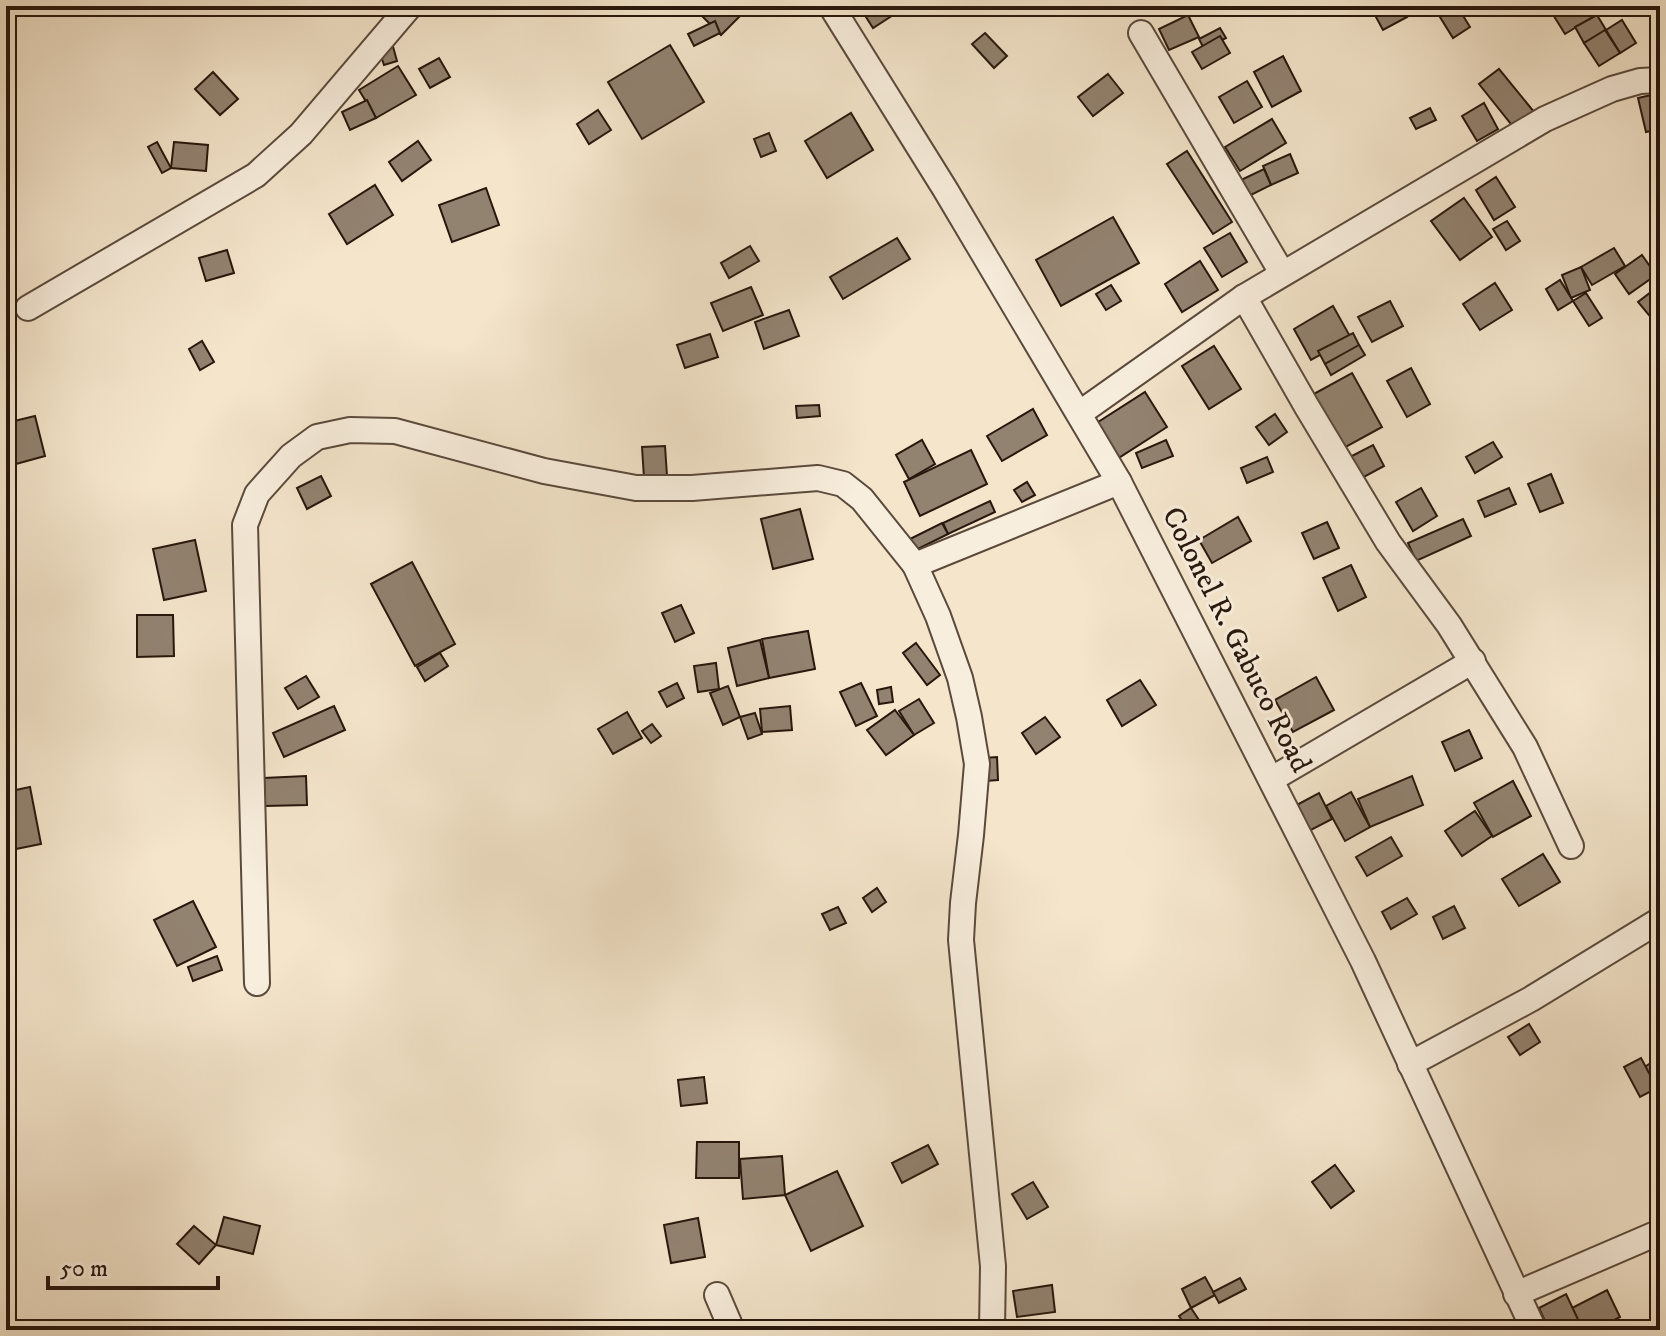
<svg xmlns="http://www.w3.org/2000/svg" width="1666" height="1336" viewBox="0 0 1666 1336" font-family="'IM FELL DW Pica',serif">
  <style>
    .building { fill: #928270; stroke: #28170d; stroke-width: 2 }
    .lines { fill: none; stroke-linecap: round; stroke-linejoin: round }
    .street-casing { stroke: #5b4a3c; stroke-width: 28 }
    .street { stroke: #f8eedd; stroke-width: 24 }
    .labels { text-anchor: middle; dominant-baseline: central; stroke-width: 6; stroke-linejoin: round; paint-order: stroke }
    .street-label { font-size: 30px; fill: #28170d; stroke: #f8eedd }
  </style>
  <rect width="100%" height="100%" fill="#f4e5cb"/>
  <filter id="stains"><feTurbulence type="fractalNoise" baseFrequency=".0025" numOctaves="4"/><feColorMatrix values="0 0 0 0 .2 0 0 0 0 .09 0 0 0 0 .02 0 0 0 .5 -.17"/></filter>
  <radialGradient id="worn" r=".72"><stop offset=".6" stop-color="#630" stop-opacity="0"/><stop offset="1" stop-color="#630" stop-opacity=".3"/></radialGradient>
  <g class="building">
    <polygon points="710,6 746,6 748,8 721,35 701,15"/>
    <polygon points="859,6 907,6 873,28"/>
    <polygon points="1370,6 1401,6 1407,17 1383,30"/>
    <polygon points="1440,6 1457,6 1470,27 1453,38 1435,9"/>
    <polygon points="1563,6 1590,6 1596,15 1565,34 1552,13"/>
    <polygon points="1188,15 1199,37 1169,50 1159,29"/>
    <polygon points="1597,15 1606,30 1584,43 1575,27"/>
    <polygon points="1622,20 1636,43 1620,53 1606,30"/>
    <polygon points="715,21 720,33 694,46 688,34"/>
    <polygon points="1220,28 1226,38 1204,49 1199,39"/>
    <polygon points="1605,30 1620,53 1599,66 1584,43"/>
    <polygon points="985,33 1007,56 994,68 972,44"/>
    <polygon points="1220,36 1230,53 1202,69 1192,52"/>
    <polygon points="392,43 397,61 384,65 378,47"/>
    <polygon points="670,45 704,102 642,139 608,82"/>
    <polygon points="1283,56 1301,91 1272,107 1254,72"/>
    <polygon points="439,58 450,77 430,88 419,69"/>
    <polygon points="398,66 416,95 376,118 359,90"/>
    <polygon points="1499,69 1535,113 1515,129 1479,84"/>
    <polygon points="213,72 238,99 220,115 195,89"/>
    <polygon points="1108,74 1123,93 1093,116 1078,97"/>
    <polygon points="1247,81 1262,107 1234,123 1219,97"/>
    <polygon points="1660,93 1660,129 1646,132 1638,98"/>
    <polygon points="367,100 376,118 350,130 342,112"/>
    <polygon points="1484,103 1498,129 1477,141 1462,116"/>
    <polygon points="1430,108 1436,120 1416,129 1410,118"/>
    <polygon points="598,110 611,130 589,144 577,124"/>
    <polygon points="851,113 873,150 827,178 805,141"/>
    <polygon points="1272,119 1286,143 1240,171 1225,147"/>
    <polygon points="769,133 776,151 761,157 754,139"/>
    <polygon points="418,141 431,160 402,181 389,162"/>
    <polygon points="157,142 171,168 162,173 148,147"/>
    <polygon points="174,142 208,145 206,171 171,168"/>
    <polygon points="1187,151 1232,222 1213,234 1167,164"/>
    <polygon points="1290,154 1298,173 1271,185 1263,166"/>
    <polygon points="1264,169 1271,185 1249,196 1241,180"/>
    <polygon points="1496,177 1515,207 1494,220 1476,190"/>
    <polygon points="375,185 393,215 347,244 329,214"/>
    <polygon points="486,188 499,225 452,242 439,205"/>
    <polygon points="1464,198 1492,237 1460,260 1431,221"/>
    <polygon points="1113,217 1139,263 1061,306 1036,260"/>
    <polygon points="1507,221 1520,241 1506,250 1493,229"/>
    <polygon points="1230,233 1247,262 1222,277 1204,248"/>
    <polygon points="897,238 910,259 843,299 830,277"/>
    <polygon points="750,246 759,261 729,278 721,263"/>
    <polygon points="1614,248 1625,266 1592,285 1581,267"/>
    <polygon points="227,250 234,273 206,281 199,258"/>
    <polygon points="1642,255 1656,275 1629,294 1615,274"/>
    <polygon points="1200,261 1218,290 1182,312 1165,284"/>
    <polygon points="1581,267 1590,290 1571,298 1562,275"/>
    <polygon points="1560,280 1573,301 1558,310 1546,289"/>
    <polygon points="1495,283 1512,310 1480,330 1463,304"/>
    <polygon points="1111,285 1121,301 1106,310 1096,294"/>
    <polygon points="1660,285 1660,315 1653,320 1638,302"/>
    <polygon points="751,287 763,315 723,331 711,303"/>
    <polygon points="1586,293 1602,318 1589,326 1573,301"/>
    <polygon points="1390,301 1403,326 1372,342 1358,317"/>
    <polygon points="1333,306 1351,338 1311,360 1294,329"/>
    <polygon points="789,310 799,336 764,349 755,322"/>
    <polygon points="1353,333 1360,347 1325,364 1318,351"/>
    <polygon points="710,334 718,357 685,368 677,345"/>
    <polygon points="202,341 214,362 200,370 189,349"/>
    <polygon points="1359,345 1365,355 1331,375 1325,364"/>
    <polygon points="1214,346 1241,389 1209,409 1182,366"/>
    <polygon points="1411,368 1430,404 1407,417 1387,381"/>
    <polygon points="1352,373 1382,427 1342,449 1312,395"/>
    <polygon points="1145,392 1167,427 1117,459 1095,424"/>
    <polygon points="819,405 820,416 797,418 796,406"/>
    <polygon points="1033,409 1047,435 1002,461 987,436"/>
    <polygon points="1275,414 1287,432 1269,445 1256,427"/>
    <polygon points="35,416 45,456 16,464 6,423"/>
    <polygon points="922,440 935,464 909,479 896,455"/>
    <polygon points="1166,440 1173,456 1142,468 1136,453"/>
    <polygon points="1493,442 1502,457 1475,473 1466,457"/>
    <polygon points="1373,445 1384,466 1362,478 1350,457"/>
    <polygon points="665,446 667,476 644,478 642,447"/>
    <polygon points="971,450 987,484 920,516 904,482"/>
    <polygon points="1267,457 1273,472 1247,483 1241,468"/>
    <polygon points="1551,474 1563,503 1540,512 1528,484"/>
    <polygon points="321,476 331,496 307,509 297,488"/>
    <polygon points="1027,482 1035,495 1022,502 1014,490"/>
    <polygon points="1421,488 1437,516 1413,531 1396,502"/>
    <polygon points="1509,488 1516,504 1485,517 1478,501"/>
    <polygon points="990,501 995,512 948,534 943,523"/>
    <polygon points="800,509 813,559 773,569 761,519"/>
    <polygon points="1238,517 1251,541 1212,563 1199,540"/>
    <polygon points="1463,519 1471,536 1416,561 1408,543"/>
    <polygon points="1327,522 1339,548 1314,559 1302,533"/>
    <polygon points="942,523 948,534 912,552 906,541"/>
    <polygon points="195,540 206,591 164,600 153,549"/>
    <polygon points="412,562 455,644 415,666 371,584"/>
    <polygon points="1351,565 1366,597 1338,611 1323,578"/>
    <polygon points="681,605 694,633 675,642 662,613"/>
    <polygon points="137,615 173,615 174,656 137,657"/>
    <polygon points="808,631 815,669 769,678 762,639"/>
    <polygon points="760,640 769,678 737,686 728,648"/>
    <polygon points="916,643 940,675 927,685 903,653"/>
    <polygon points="440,653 448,666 425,681 417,667"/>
    <polygon points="716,663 719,689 698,692 694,666"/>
    <polygon points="306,676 319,697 298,709 285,688"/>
    <polygon points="1316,677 1334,710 1293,732 1275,700"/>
    <polygon points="1140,680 1156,705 1122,726 1107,700"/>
    <polygon points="677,683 684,698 667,707 659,692"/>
    <polygon points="861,683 877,716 856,726 840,692"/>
    <polygon points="728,686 740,717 723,725 710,693"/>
    <polygon points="891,687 893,702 879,704 877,690"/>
    <polygon points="919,699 934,723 914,735 899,711"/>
    <polygon points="334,706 345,730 284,757 273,733"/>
    <polygon points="790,706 792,730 762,732 760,709"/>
    <polygon points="895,710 914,735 886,755 867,730"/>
    <polygon points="627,712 642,738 613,754 598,729"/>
    <polygon points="755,713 762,734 748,739 740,717"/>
    <polygon points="1045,717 1060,737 1036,754 1022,733"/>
    <polygon points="652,724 661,736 651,743 642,731"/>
    <polygon points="1469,730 1482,758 1455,771 1442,742"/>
    <polygon points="997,757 998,780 986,781 984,758"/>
    <polygon points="306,776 307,805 265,806 264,778"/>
    <polygon points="1412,776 1423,805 1370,827 1358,799"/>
    <polygon points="1513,781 1531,816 1493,837 1474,803"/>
    <polygon points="30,787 41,844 6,851 6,792"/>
    <polygon points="1351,792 1370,827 1345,841 1326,806"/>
    <polygon points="1319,793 1332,819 1307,832 1293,807"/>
    <polygon points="1475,811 1492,836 1462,856 1445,831"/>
    <polygon points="1391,837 1402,856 1367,876 1356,857"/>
    <polygon points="1543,854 1560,882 1519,906 1502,879"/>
    <polygon points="877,888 886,902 872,912 863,898"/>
    <polygon points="1407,898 1417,914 1391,929 1382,912"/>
    <polygon points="193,901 216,947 177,966 154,920"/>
    <polygon points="1454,906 1465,928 1443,939 1433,917"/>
    <polygon points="838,907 846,923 830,930 822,914"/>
    <polygon points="217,956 222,970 193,981 188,967"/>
    <polygon points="1529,1024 1540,1042 1520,1055 1508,1037"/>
    <polygon points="1660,1057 1660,1086 1657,1088 1643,1068"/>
    <polygon points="1641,1058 1657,1088 1640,1097 1624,1067"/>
    <polygon points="704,1077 707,1103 681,1106 678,1080"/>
    <polygon points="697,1142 739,1142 739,1178 696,1178"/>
    <polygon points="928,1145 938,1164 902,1183 892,1163"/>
    <polygon points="782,1156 785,1195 743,1199 740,1159"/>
    <polygon points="1335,1165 1354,1191 1331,1208 1312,1182"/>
    <polygon points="837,1171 863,1226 811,1251 785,1195"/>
    <polygon points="1033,1182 1048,1207 1027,1219 1012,1194"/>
    <polygon points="224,1217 260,1226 253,1254 216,1245"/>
    <polygon points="698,1218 705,1257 671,1263 664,1225"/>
    <polygon points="194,1226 216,1245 199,1264 177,1244"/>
    <polygon points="1205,1277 1215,1295 1191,1308 1182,1289"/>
    <polygon points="1240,1278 1246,1289 1219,1303 1213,1292"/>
    <polygon points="1052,1285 1055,1312 1017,1317 1013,1291"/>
    <polygon points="1607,1290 1620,1317 1595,1330 1583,1330 1572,1308"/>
    <polygon points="1566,1294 1583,1330 1549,1330 1539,1308"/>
    <polygon points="1191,1308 1203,1326 1197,1330 1188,1330 1179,1316"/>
  </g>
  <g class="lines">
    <defs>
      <g id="street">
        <polyline points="831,6 945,189 1119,482 1363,961 1534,1330"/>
        <polyline points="1141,33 1282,273"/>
        <polyline points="1244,297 1307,407 1388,542 1449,625 1525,747 1571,846"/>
        <polyline points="28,308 256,175 301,134 410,6"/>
        <polyline points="1080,413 1244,297 1545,119 1612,89 1640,81 1660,80"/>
        <polyline points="915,565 938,616 960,678 969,717 977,764 971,835 963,903 961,940 993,1266 992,1330"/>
        <polyline points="1272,779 1473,661"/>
        <polyline points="257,983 245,525 257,494 291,456 317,437 350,430 395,431 544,471 636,488 692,488 818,478 843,484 862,499 915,565 1119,482"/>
        <polyline points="1410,1064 1531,999 1660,920"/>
        <polyline points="1516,1294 1660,1232"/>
        <polyline points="717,1295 732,1330"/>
      </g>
    </defs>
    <use href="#street" class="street-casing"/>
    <use href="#street" class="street"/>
  </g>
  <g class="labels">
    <g class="street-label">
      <text transform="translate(1236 640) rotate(63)">Colonel R. Gabuco Road</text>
    </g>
  </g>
  <rect width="1666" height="1336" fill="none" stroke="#f4e5cb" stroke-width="32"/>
  <rect x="8" y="8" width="1650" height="1320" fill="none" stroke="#28170d" stroke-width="4"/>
  <rect x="16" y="16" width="1634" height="1304" fill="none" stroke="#28170d" stroke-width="2"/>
  <path d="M48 1276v12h170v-12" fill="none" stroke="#28170d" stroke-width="4"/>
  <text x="60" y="1276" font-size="24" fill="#28170d" stroke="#f8eedd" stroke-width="6" paint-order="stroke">50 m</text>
  <rect width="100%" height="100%" filter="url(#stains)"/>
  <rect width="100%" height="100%" fill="url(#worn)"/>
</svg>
